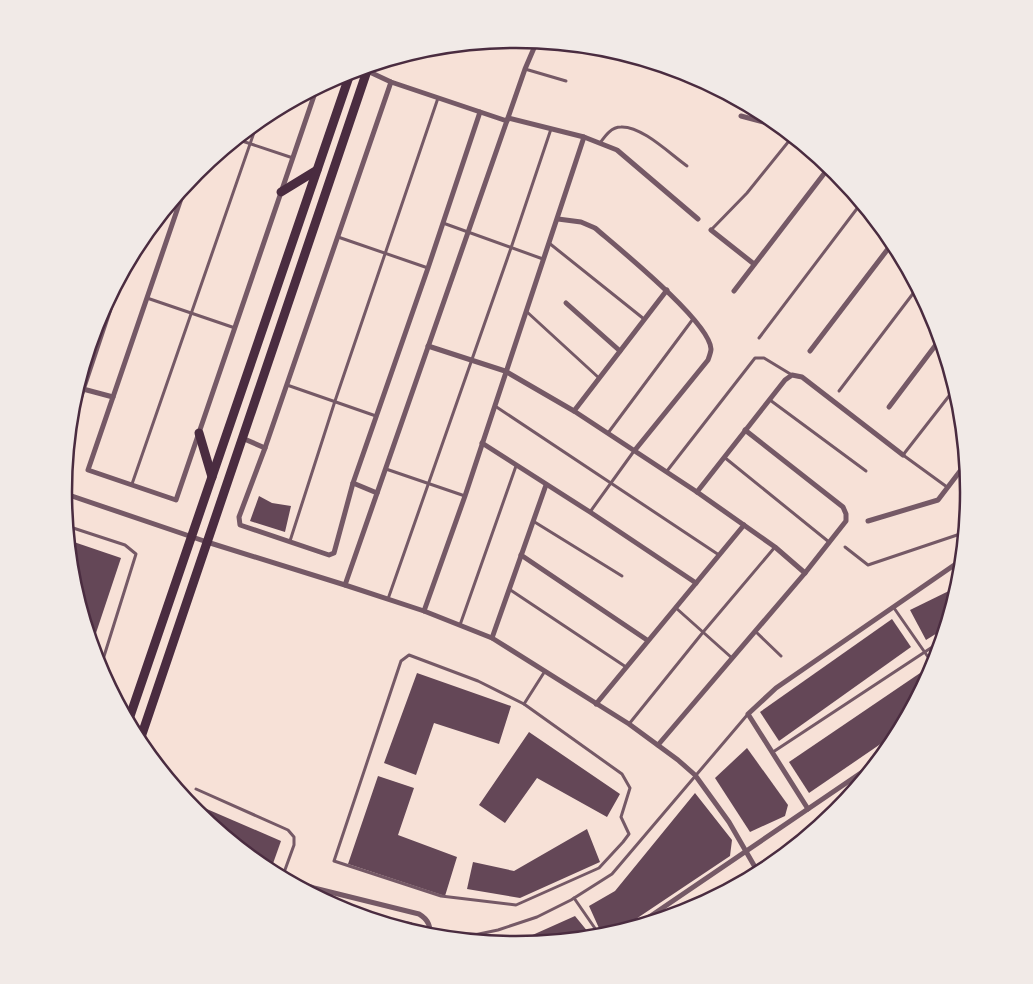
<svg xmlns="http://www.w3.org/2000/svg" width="1033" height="984" viewBox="0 0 1033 984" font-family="Overpass,sans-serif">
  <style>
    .building { fill: #644757 }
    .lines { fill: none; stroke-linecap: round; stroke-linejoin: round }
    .service { stroke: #755966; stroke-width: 3 }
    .minor { stroke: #755966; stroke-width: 5 }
    .secondary { stroke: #4a2c40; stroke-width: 9 }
    .rim { fill: none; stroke: #4a2c40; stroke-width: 2.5 }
  </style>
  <rect width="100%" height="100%" fill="#f7e1d7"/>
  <g class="building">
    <polygon points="259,496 272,503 291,506 285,532 250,521"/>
    <polygon points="68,540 121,558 92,645 72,580"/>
    <polygon points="959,586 947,627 926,640 910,610"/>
    <polygon points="892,619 911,647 779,741 760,712"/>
    <polygon points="926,669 930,675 901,730 809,793 789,762"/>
    <polygon points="417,673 511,706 499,744 434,723 416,775 384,763"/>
    <polygon points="529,732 620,794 607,817 537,778 505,823 479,805"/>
    <polygon points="747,748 788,805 785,816 750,832 715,778"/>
    <polygon points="378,776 414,788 398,835 457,857 445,896 348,864"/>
    <polygon points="695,793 732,840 730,856 615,933 603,937 589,906 615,891"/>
    <polygon points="186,800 281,841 270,872 196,812"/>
    <polygon points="587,829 600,862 520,898 467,889 473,862 514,871"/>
    <polygon points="575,916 593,938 516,945 503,944 528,937"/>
    <polygon points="368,917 411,922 419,928 420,934"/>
  </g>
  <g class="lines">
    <g class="service">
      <polyline points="525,69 566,81"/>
      <polyline points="236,139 293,158"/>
      <path d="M600 143C605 136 611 127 621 127 642 126 670 154 687 166"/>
      <polyline points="443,223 543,259"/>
      <polyline points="711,230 747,193 793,136"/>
      <polyline points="338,237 428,268"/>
      <polyline points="549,243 644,319"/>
      <polyline points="147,298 235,328"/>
      <polyline points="526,311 599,378"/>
      <polyline points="759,338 862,202"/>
      <polyline points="287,385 376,416"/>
      <polyline points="839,391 918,287"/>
      <polyline points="770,400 866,471"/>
      <polyline points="495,406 719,555"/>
      <polyline points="608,433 693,319"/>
      <polyline points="724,457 829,542"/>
      <polyline points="386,469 465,496"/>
      <polyline points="667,471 755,358 764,358 792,375"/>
      <polyline points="132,484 258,121"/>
      <polyline points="947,487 903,455 956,387"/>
      <polyline points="590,512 634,451"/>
      <polyline points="533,521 622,576"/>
      <polyline points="67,526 125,545 136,554 100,669"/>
      <polyline points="290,541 335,401 438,98"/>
      <polyline points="845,547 868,565 966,532"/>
      <polyline points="509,589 626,667"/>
      <polyline points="388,599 511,248 551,129"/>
      <polyline points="676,608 732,658"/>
      <polyline points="894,608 935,667"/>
      <polyline points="460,625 516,466"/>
      <polyline points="755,631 781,656"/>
      <polygon points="409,655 478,681 524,704 622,774 630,788 621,817 629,834 623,842 599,868 516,905 441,896 334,861 401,661"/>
      <polyline points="524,704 545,671"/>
      <polyline points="629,724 704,631 775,547"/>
      <polyline points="773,752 943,640"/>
      <polyline points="196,789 288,830 294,837 294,845 282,878"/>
      <polyline points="574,898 601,937"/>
      <polyline points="455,939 498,930 537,917 571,900 612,874 748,714"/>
    </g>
    <g class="minor">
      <polyline points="361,68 391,82 507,121"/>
      <polyline points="391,82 265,448 239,517 240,525 329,555 334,553 353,483 428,268 480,112"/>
      <polyline points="741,116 782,127"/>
      <polyline points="508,118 584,137 617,150 698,219"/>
      <polyline points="186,184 88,470 176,500 317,87"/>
      <path d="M558 219 581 222 595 228C617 247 710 322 711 349 711 352 709 357 708 360L635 450"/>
      <polyline points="711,230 754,264"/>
      <polyline points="734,291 830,166"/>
      <polyline points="566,303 620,351"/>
      <polyline points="428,346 505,371 574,411 697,492 775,547 805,573"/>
      <polyline points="810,351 894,241"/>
      <polyline points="83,389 113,397"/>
      <polyline points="889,407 941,338"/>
      <polyline points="574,411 667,290"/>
      <polyline points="69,432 122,273"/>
      <polyline points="242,438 265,448"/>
      <polyline points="482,443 590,512 696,583"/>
      <polyline points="353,483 377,493"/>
      <polyline points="697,492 785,380 792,375 802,377 903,455"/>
      <polyline points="63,493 207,542 345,585 424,611 492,638 629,724 678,760 695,775 729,822 759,874"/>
      <polyline points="868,521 938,500 967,462"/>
      <polyline points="521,555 647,640"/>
      <polyline points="345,585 525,69 537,41"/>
      <polyline points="424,611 465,496 584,137"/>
      <polyline points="492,638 546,485"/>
      <polyline points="596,704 744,525"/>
      <polyline points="658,745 805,573 846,521 846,514 843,507 745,430"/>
      <polyline points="808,809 748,714 776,688 963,559"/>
      <path d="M279 877 314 888 419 914C429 920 430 926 431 937"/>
      <polyline points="633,928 880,760"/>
    </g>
    <g class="secondary">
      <polyline points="281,192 317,170"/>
      <polyline points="199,433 212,477"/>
      <polyline points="128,722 351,71"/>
      <polyline points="139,743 369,65"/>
    </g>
  </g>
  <path d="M0 0H1033V984H0ZM72 492a444 444 0 1 1 888 0a444 444 0 1 1-888 0Z" fill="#f1eae7" fill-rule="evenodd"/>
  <path class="rim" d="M72 492a444 444 0 1 1 888 0a444 444 0 1 1-888 0Z"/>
</svg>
